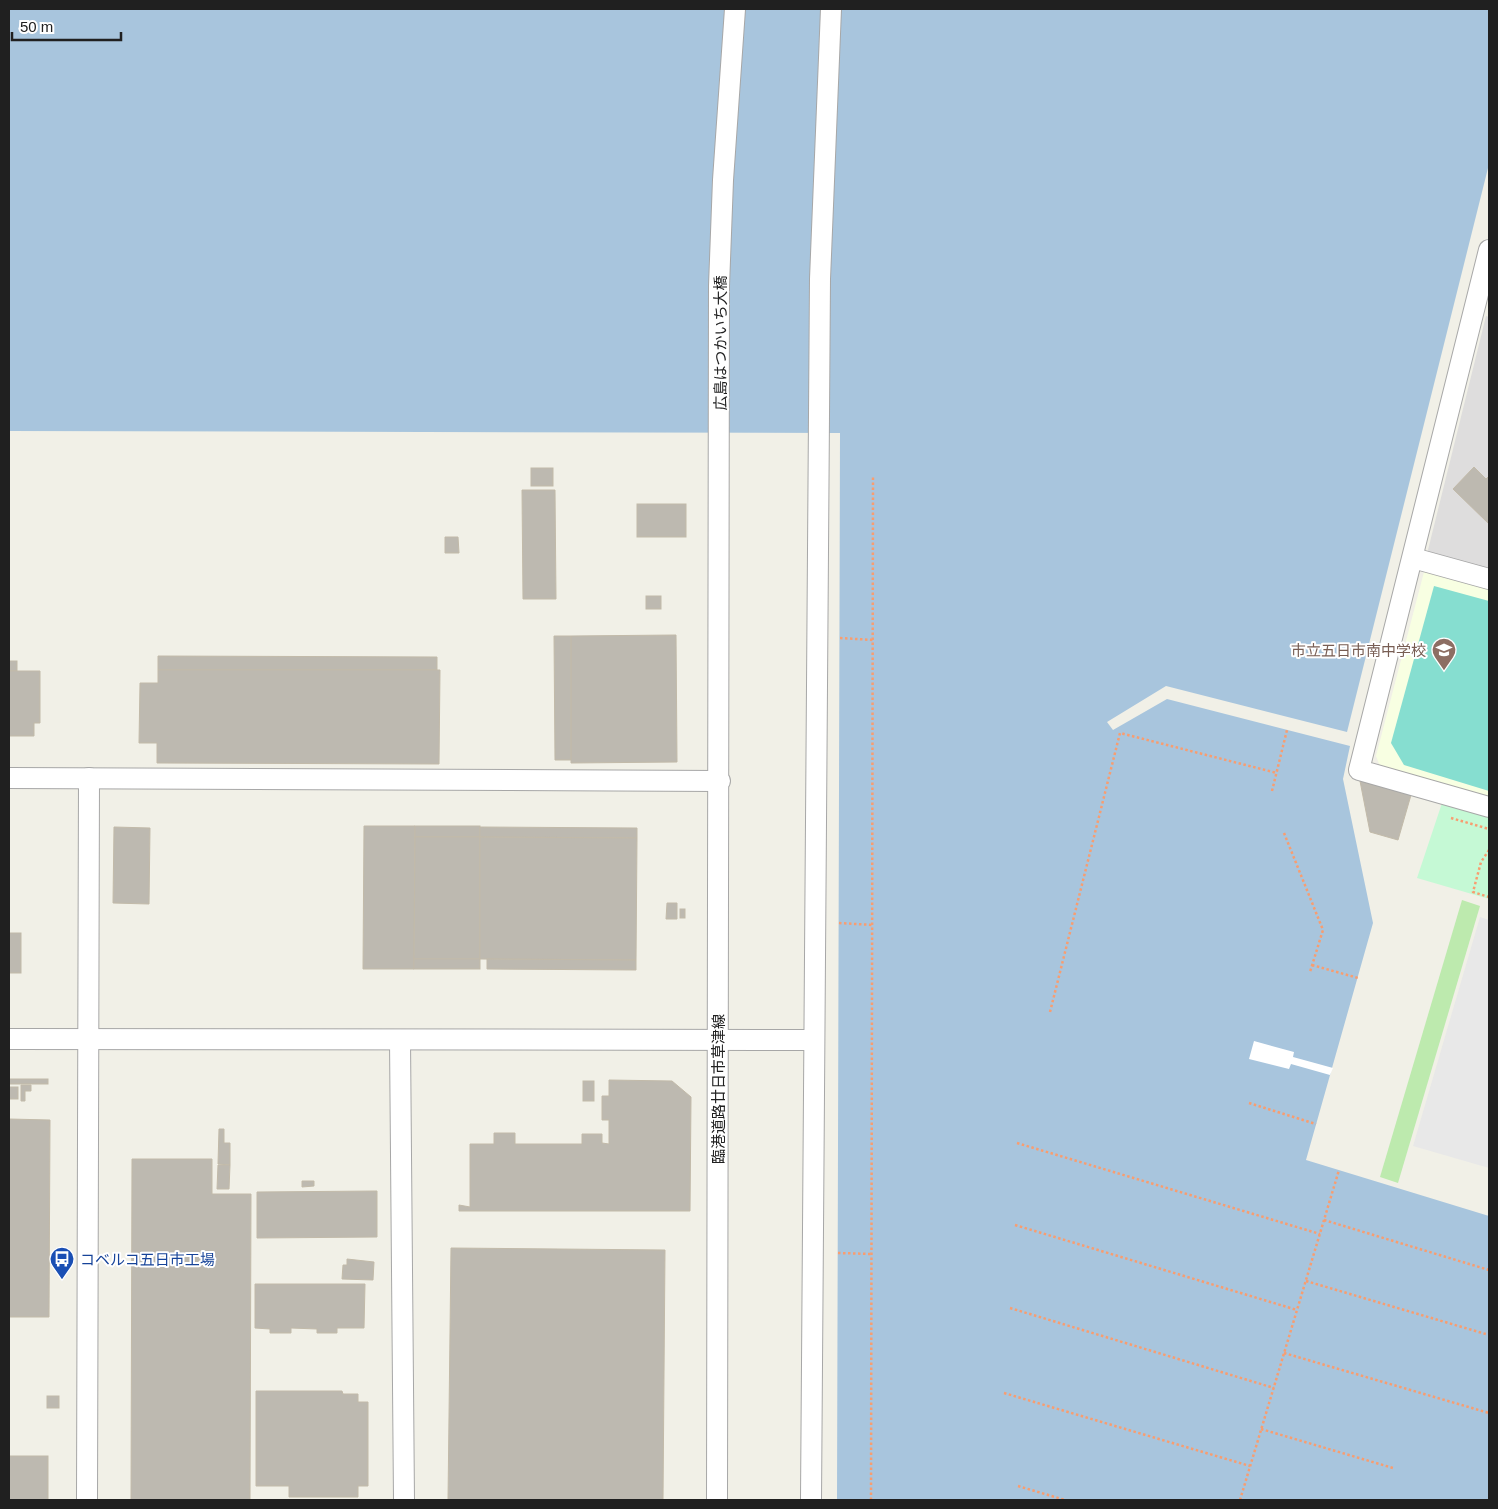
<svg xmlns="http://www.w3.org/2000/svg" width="1498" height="1509" viewBox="0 0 1498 1509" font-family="Arial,'Noto Sans JP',sans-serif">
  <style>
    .residential { fill: #dedddd }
    .education { fill: #f8ffe2 }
    .grass { fill: #bdeaae }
    .park { fill: #c5f9d5 }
    .pitch { fill: #86ded0 }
    .parking { fill: #e8e8e8 }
    .water { fill: #a8c5dd }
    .pier { fill: #fff }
    .building { fill: #bdb9b0; stroke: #c2baa9 }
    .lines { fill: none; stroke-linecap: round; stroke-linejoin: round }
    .minor-casing { stroke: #a7a7a7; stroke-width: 22 }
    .path { stroke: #f89d70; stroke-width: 2.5; stroke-dasharray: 2.5 2.5; stroke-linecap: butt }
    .minor { stroke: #fff; stroke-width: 20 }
    .labels { text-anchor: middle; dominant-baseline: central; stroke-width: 4; stroke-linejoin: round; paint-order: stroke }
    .street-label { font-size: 15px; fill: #202020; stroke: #fff }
    .education-label { font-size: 15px; fill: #785e54; stroke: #fff; text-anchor: end }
    .transit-label { font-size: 15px; fill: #164399; stroke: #fff; text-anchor: start }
  </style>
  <rect width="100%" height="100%" fill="#f1f0e7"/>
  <polygon class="residential" points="1486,316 1489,317 1489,572 1427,554"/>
  <polygon class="education" points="1429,568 1489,585 1489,797 1380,766 1376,756 1424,572"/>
  <polygon class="grass" points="1462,900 1480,906 1398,1183 1380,1177"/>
  <polygon class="park" points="1443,800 1489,814 1489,899 1417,878"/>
  <polygon class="pitch" points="1434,586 1489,601 1489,791 1404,765 1391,743"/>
  <polygon class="parking" points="1480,917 1489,920 1489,1168 1413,1146"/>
  <polygon class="water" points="9,9 1489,9 1489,164 1347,732 1166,686 1107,722 1113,730 1167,699 1350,746 1343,779 1373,923 1306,1160 1489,1216 1489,1500 837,1500 840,433 9,431"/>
  <polygon class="pier" points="1254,1041 1294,1052 1293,1057 1333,1068 1330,1075 1291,1064 1289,1069 1249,1059"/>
  <g class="building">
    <polygon points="1474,467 1486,479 1489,476 1489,524 1453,489"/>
    <rect x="531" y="468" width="22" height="18"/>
    <polygon points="522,490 555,490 556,599 523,599"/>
    <rect x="637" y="504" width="49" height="33"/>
    <polygon points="445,537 458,537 459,553 445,553"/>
    <rect x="646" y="596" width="15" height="13"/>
    <polygon points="676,635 677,762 571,763 571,636"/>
    <polygon points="554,636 571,636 571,760 555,760"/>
    <polygon points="158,656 437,657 437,670 158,670"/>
    <rect x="9" y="661" width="8" height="10"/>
    <polygon points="158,670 440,670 439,764 157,763 157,743 139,743 140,683 158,683"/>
    <polygon points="9,671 40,671 40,723 34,723 34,736 9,736"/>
    <polygon points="1360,781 1411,795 1398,840 1370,832"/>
    <polygon points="364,826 415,826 414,969 363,969"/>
    <rect x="415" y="826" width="65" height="11"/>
    <polygon points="114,827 150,828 149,904 113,903"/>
    <polygon points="480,827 637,828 637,838 480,837"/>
    <polygon points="415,837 480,837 480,959 414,959"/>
    <polygon points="480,837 637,838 636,960 480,959"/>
    <polygon points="667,903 677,903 677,919 666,919"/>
    <rect x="680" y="909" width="5" height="9"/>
    <rect x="9" y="933" width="12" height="40"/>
    <rect x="414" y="959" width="66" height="10"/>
    <polygon points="487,959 636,960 636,970 487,969"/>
    <rect x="9" y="1079" width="39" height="5"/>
    <polygon points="609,1080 672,1081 691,1097 690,1211 459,1211 459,1205 470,1207 470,1144 494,1144 494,1133 515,1133 515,1144 582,1144 582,1134 602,1134 602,1143 609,1144 609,1120 602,1120 602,1096 609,1096"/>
    <rect x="583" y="1081" width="11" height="20"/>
    <polygon points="21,1085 31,1085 31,1091 25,1091 25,1101 21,1101"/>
    <rect x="9" y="1087" width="9" height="12"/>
    <polygon points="9,1119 50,1120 49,1317 9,1317"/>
    <polygon points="219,1129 224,1129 224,1143 230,1143 230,1165 218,1164"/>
    <polygon points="132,1159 212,1159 212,1194 251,1194 250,1500 131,1500"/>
    <polygon points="218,1165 230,1165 229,1189 217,1189"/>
    <polygon points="302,1181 314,1181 314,1186 302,1187"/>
    <polygon points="377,1191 377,1237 257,1238 257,1192"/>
    <polygon points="451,1248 665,1250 663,1500 448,1500"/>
    <polygon points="347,1259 374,1262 373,1280 342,1279 343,1265 347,1265"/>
    <polygon points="255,1284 365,1284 364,1328 337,1328 337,1333 317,1333 317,1329 291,1328 291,1333 270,1333 270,1329 255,1328"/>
    <polygon points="256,1391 342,1391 343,1394 358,1394 358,1402 368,1402 368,1486 358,1486 358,1497 289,1497 289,1486 256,1486"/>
    <rect x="47" y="1396" width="12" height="12"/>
    <rect x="9" y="1456" width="39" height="44"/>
  </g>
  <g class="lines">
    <defs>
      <g id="minor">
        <polyline points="1489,250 1359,770 1489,807"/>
        <polyline points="1413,558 1489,579"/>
        <polyline points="9,778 720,781"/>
        <polyline points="9,1039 813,1040"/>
        <polyline points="400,1040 404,1500"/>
        <polyline points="87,1500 89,778"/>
        <polyline points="717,1500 719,286 723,180 735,9"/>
        <polyline points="811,1500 820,279 831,9"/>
      </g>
    </defs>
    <use href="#minor" class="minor-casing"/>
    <g class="path">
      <polyline points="840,638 873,640"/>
      <polyline points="1272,791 1287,730"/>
      <polyline points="1451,818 1489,829"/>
      <polyline points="1284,833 1323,930 1310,972"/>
      <polyline points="1489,850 1481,862 1473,892 1489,897"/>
      <polyline points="839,923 873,925"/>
      <polyline points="1312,965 1358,978"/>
      <polyline points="1050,1012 1120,733 1277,773"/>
      <polyline points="1249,1103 1316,1124"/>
      <polyline points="1017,1143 1320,1234"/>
      <polyline points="1324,1220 1489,1270"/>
      <polyline points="1015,1225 1297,1310"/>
      <polyline points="838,1253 872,1254"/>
      <polyline points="1306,1281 1489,1335"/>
      <polyline points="1010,1308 1274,1388"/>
      <polyline points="1284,1353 1489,1413"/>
      <polyline points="1004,1393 1250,1466"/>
      <polyline points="1261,1429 1393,1468"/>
      <polyline points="1018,1486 1065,1500"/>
      <polyline points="871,1500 873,477"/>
      <polyline points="1240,1500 1339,1170"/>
    </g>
    <use href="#minor" class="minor"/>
  </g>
  <defs>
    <symbol id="school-pin" viewBox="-11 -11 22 30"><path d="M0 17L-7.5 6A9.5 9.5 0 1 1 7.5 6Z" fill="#8d6e63" stroke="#fff"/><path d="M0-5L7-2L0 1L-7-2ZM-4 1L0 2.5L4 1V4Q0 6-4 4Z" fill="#fff"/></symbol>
    <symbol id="bus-pin" viewBox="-11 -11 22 30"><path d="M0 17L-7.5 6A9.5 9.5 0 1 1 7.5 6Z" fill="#1a4fb4" stroke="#fff"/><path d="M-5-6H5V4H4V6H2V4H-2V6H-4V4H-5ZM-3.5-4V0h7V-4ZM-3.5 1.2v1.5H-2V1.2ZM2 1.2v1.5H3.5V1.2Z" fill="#fff"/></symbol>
  </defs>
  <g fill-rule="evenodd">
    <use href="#school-pin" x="1430" y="636" width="28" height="38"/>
    <use href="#bus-pin" x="48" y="1245" width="28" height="38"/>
  </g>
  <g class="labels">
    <g class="street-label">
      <text transform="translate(720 343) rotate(-90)">広島はつかいち大橋</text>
      <text transform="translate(718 1089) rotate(-90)">臨港道路廿日市草津線</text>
    </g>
    <g class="education-label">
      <text x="1426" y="650">市立五日市南中学校</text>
    </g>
    <g class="transit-label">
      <text x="80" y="1259">コベルコ五日市工場</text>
    </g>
  </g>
  <rect width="1498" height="1509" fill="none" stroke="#202020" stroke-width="20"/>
  <path d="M12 32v8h109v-8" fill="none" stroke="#202020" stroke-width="2.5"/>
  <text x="20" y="32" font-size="15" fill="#202020" stroke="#ffffff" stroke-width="4" paint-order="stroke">50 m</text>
</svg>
